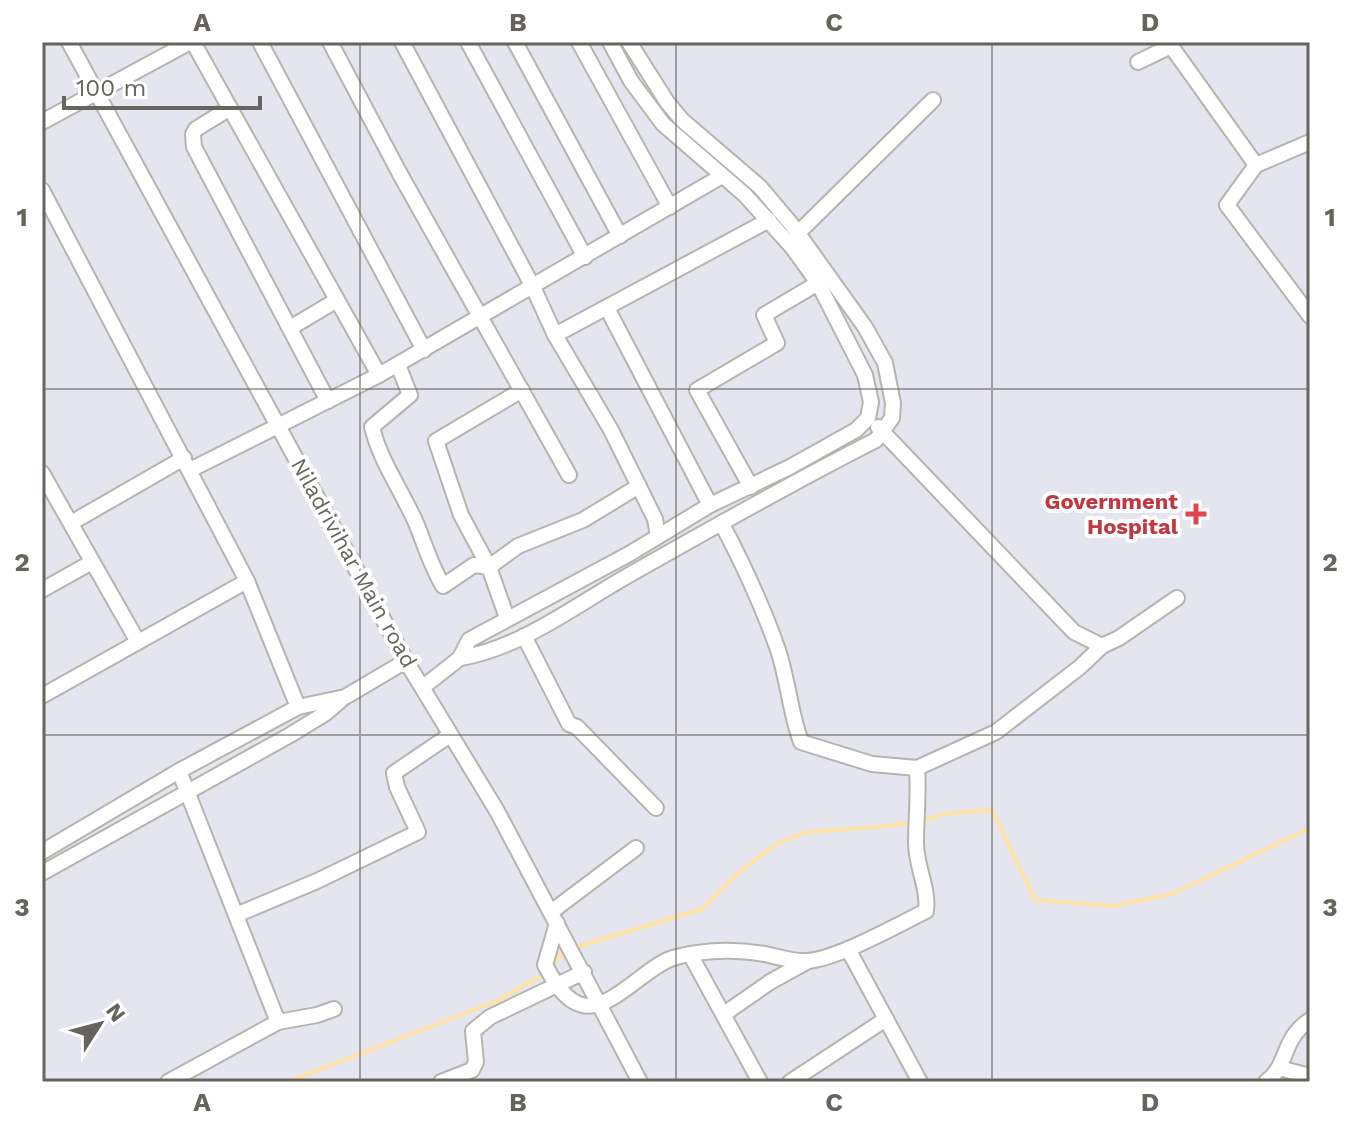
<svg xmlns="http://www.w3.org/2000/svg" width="1352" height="1124" viewBox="0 0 1352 1124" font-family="'Work Sans',sans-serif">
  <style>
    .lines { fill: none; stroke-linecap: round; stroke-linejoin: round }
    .stream { stroke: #ffe3a6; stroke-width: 4 }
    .minor-casing { stroke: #b5b5ae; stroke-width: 18 }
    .minor { stroke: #fff; stroke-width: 14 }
    .grid { fill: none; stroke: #66645d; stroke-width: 2; stroke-opacity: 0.55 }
    .health-dot { fill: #e0444e; stroke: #fff; stroke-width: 3 }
    .labels { text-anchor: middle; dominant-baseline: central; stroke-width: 8; stroke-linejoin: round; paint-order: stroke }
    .health-label { font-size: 22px; font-weight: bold; fill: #be3a42; stroke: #fff; text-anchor: end }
    .street-label { font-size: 22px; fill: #66645d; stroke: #fff }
    .neatline { fill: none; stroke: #66645d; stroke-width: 3 }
    .grid-label { font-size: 26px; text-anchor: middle; font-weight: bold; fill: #66645d }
  </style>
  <rect width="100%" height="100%" fill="#e5e5f0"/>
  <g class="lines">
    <g class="stream">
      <polyline points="573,948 702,909 737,874 776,844 807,832 891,826 927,820 943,814 992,810 1035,900 1112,906 1172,894 1310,828"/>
      <polyline points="287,1082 497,1001 542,975 565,951"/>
    </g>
    <defs>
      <g id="minor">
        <polyline points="69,42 406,661 497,811 640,1082"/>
        <polyline points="193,42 379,375"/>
        <polyline points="260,42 424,350"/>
        <polyline points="330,42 400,174 569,475"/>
        <polyline points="402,42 533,287 555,335 611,430 655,519 658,536"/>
        <polyline points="468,42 585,257"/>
        <polyline points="515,42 620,236"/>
        <polyline points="579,42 670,207"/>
        <polyline points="1138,62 1171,46 1256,165"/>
        <polyline points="230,108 196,129 193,134 194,147 328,401"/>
        <polyline points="42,122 190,42"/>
        <polyline points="1310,142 1256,165 1227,205 1310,316"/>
        <polyline points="42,190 247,581 298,707"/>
        <polyline points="798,233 933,100"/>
        <polyline points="607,308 710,505"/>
        <polyline points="290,328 337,300"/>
        <polyline points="555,335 769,220"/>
        <path d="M398 365 410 395 372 427C380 461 402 491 416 523 425 545 431 566 443 586L474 565 489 567 507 618"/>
        <polyline points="522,390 436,441 461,515 489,567 518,546 583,520 639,486"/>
        <polyline points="878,427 1074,632 1102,646 1119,638 1177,598"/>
        <polyline points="190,470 379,375 722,176"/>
        <polyline points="42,473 138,642"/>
        <polyline points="751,487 697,390 777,343 764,315 818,283"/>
        <polyline points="71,523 184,458"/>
        <path d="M722 524C743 564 763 607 778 650 788 680 790 712 801 742L872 764 917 768 996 732 1080 667 1102 646"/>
        <polyline points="42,590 92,562"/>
        <polyline points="524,636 569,724 577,727 656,808"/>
        <path d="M460 658C521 648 576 605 629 575 710 529 793 482 876 440L892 418 893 403 885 363 865 327 792 225 760 187 682 120 667 102 629 42"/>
        <polyline points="423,687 460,658 469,640 629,554 710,505 788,468 856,430 868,418 871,402 865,375 818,283 792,247 745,195 663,124 631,81 610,42"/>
        <polyline points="42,696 247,581"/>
        <polyline points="179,771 278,1022"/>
        <polyline points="42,852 179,771 298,707 345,697 406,661"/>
        <polyline points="42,873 290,735 326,713 341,700"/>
        <polyline points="551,912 636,848"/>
        <polyline points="236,915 317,881 418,832 397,787 394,773 450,735"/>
        <path d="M557 923 545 965C553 980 565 1001 582 1005 611 1012 646 966 673 958 704 949 734 949 765 954 778 957 794 962 807 961 837 959 898 925 926 911 929 888 916 867 916 843 916 818 919 793 917 768"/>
        <polyline points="848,949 920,1082"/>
        <polyline points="690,954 760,1082"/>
        <polyline points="724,1014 770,982 808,961"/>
        <polyline points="1279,1068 1310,1076"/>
        <polyline points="168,1082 278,1022 317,1015 334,1009"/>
        <polyline points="441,1082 472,1070 476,1062 473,1031 490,1017 584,972"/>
        <polyline points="790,1082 886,1019"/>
        <path d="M1266 1082C1289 1065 1281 1039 1310 1020"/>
      </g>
    </defs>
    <use href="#minor" class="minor-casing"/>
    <use href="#minor" class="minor"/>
  </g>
  <path class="grid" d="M360 42V1082M676 42V1082M992 42V1082M42 389H1310M42 735H1310"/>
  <path class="health-dot" d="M1192 502h8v8h8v8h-8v8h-8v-8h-8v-8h8z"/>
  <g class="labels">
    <g class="health-label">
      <text x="1178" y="501">Government<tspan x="1178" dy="25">Hospital</tspan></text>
    </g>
    <g class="street-label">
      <text transform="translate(354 563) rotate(61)">Niladrivihar Main road</text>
    </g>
  </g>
  <rect width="1352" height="1124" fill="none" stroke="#ffffff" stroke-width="88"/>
  <g transform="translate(100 1024) rotate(54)" stroke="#ffffff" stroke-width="6" paint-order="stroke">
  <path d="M0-6L14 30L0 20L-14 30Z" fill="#66645d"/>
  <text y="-12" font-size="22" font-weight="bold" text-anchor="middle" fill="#66645d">N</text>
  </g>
  <path d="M64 96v12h196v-12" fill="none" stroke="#66645d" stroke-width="4"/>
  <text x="76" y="96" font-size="24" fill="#66645d" stroke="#ffffff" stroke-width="6" paint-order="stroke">100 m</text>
  <rect x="44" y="44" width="1264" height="1036" class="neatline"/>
  <g class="grid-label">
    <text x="202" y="31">A</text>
    <text x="518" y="31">B</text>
    <text x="834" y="31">C</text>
    <text x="1150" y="31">D</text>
    <text x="22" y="226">1</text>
    <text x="1330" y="226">1</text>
    <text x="22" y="571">2</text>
    <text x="1330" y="571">2</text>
    <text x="22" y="916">3</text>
    <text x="1330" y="916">3</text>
    <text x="202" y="1111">A</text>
    <text x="518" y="1111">B</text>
    <text x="834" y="1111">C</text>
    <text x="1150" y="1111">D</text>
  </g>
</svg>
